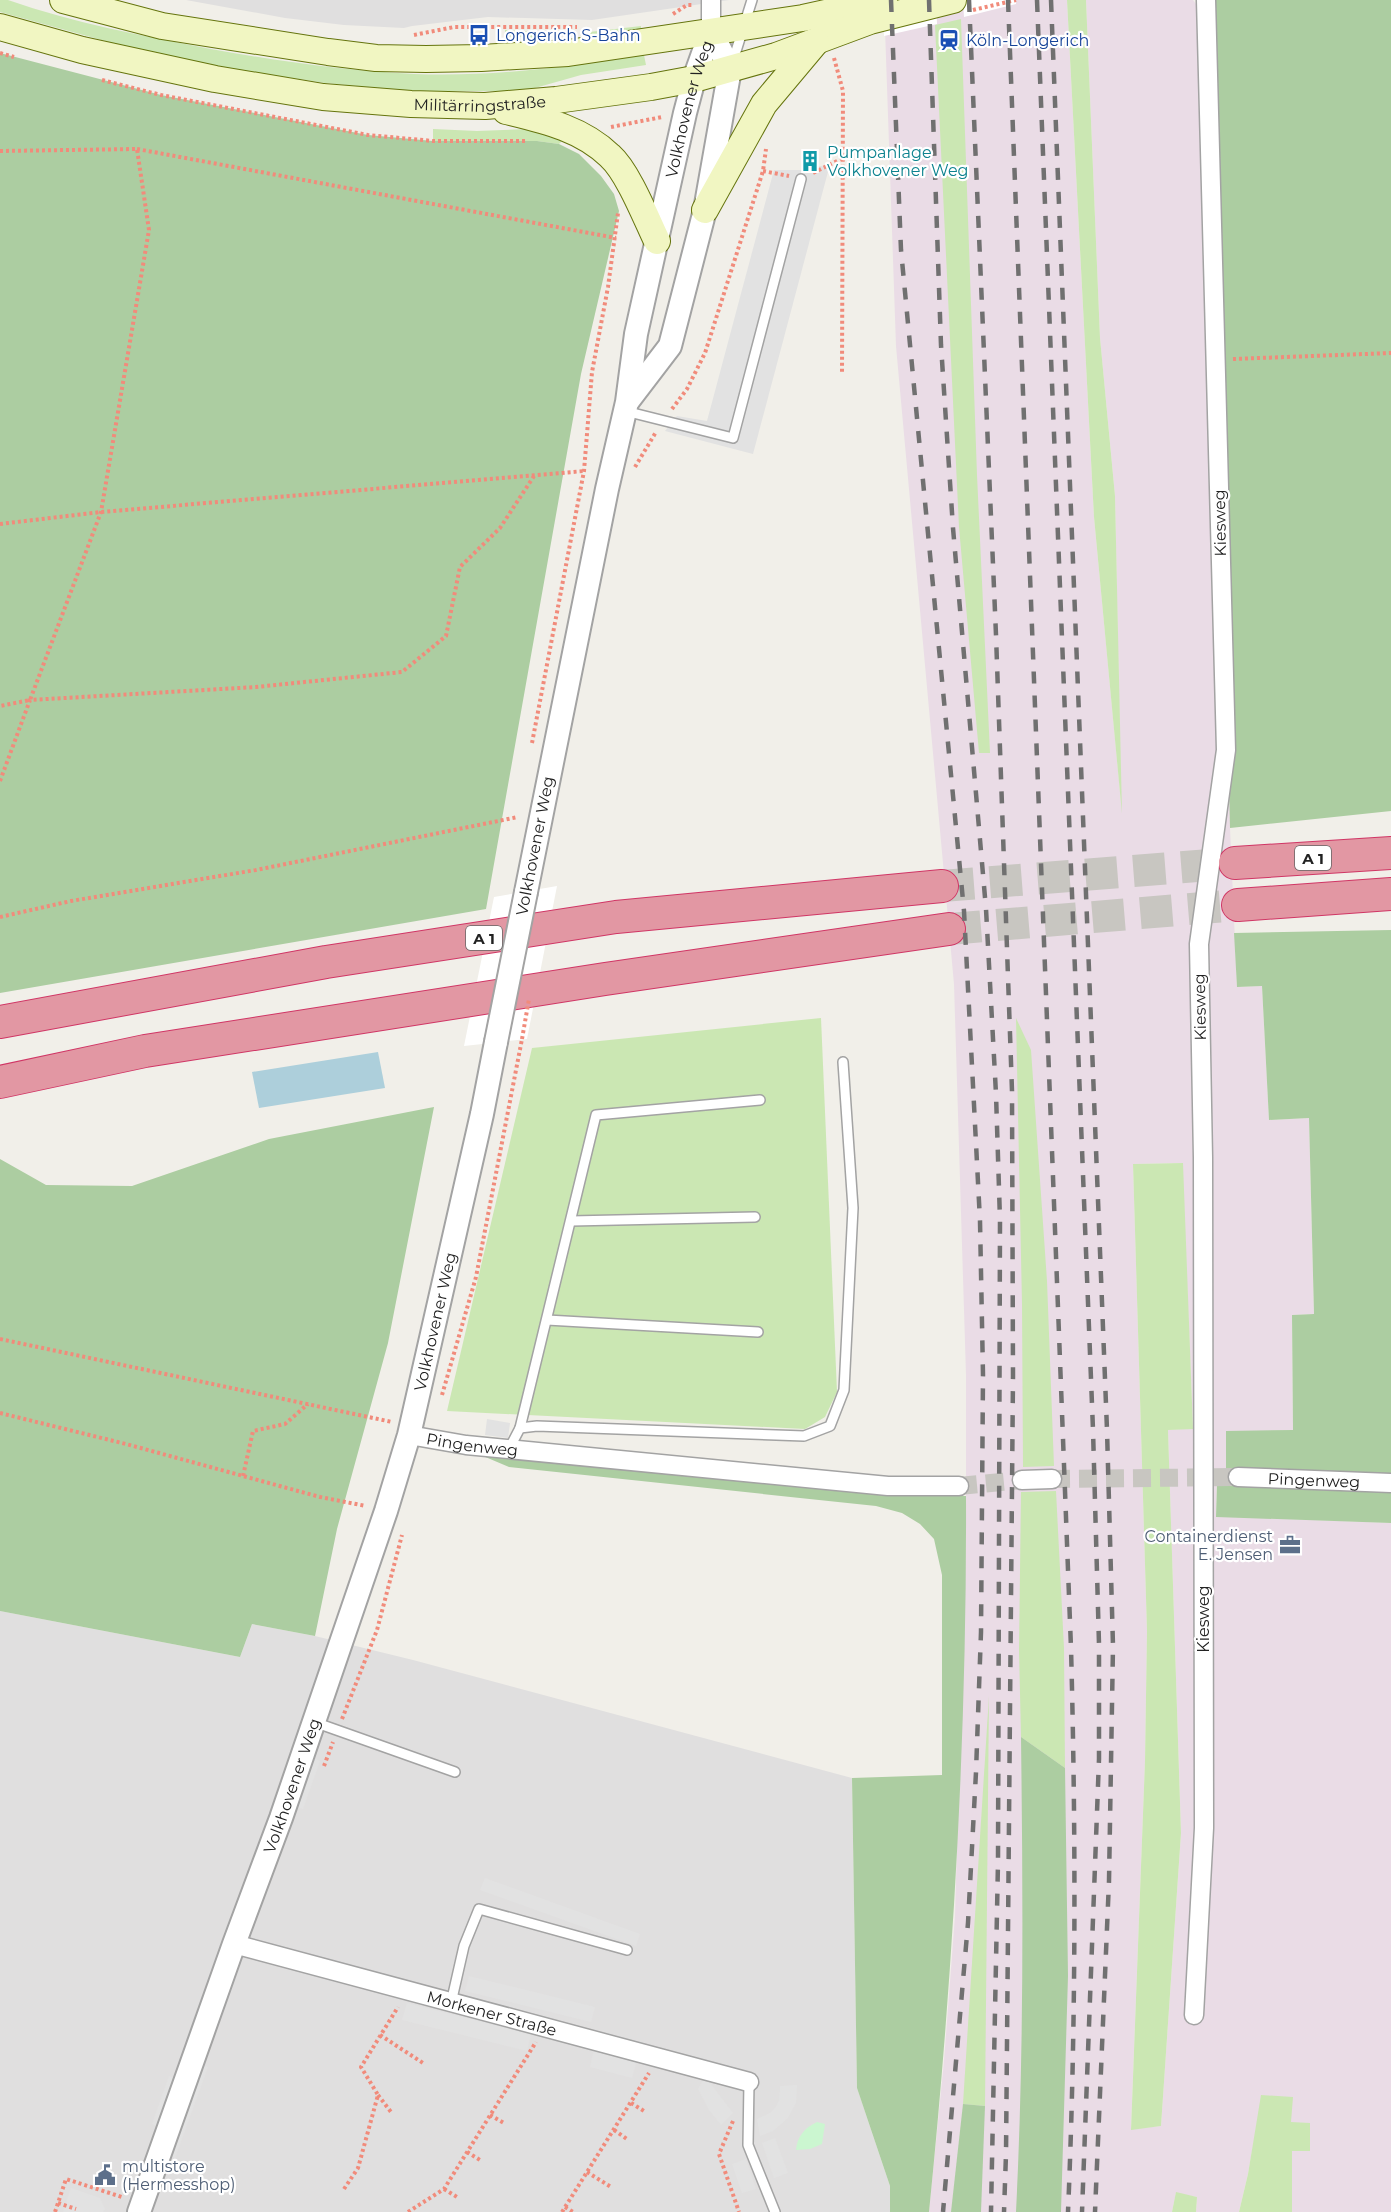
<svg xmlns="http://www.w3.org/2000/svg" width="1391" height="2212" viewBox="0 0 1391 2212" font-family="Montserrat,sans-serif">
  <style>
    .residential { fill: #e0dfdf }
    .industrial { fill: #eadce6; fill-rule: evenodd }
    .grass { fill: #cbe7b3 }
    .forest { fill: #accda1 }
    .park { fill: #cbf6d0 }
    .parking { fill: #e2e2e2 }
    .water { fill: #adcfdb }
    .pier { fill: #fff }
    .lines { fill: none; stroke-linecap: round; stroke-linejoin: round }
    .minor-tunnel { stroke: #c8c6c1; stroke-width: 18; stroke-dasharray: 18 9; stroke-linecap: butt }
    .motorway-tunnel { stroke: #c8c6c1; stroke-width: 32; stroke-dasharray: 32 16; stroke-linecap: butt }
    .service-casing { stroke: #a3a3a3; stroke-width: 12 }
    .minor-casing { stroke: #a3a3a3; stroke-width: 21 }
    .tertiary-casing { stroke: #a3a3a3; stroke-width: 26 }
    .secondary-casing { stroke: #65740d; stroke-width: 28 }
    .motorway-casing { stroke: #d03665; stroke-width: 34 }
    .path { stroke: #f18b7b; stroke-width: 4; stroke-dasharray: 3 3; stroke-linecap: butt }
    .service { stroke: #fff; stroke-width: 9 }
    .minor { stroke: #fff; stroke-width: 18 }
    .tertiary { stroke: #fff; stroke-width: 22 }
    .secondary { stroke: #f1f6c2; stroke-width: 26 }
    .motorway { stroke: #e297a3; stroke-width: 32 }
    .rail { stroke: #707070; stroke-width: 4.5; stroke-dasharray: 12 12; stroke-linecap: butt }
    .tertiary-bridge-casing { stroke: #a3a3a3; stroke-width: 26; stroke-linecap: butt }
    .path-bridge { stroke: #f18b7b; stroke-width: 4; stroke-dasharray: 3 3; stroke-linecap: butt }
    .tertiary-bridge { stroke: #fff; stroke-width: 22 }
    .labels { text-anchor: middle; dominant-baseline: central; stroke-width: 4.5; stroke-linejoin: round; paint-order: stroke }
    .shield { fill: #fff; stroke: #646464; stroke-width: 1.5 }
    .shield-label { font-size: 15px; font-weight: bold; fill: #222 }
    .transit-label { font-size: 16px; fill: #164399; stroke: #fff; text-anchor: start }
    .street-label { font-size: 16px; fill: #222; stroke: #fff }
    .culture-label { font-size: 16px; fill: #0d838f; stroke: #fff; text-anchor: start }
    .service-label { font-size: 16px; fill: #4e5e75; stroke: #fff; text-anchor: end }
  </style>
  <rect width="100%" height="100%" fill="#f1efe9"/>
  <g class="residential">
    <polygon points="186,0 729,0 592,20 488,17 412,26 404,28 344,25 285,18"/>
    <polygon points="0,1611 240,1657 252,1624 315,1636 413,1660 852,1778 857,2088 890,2186 890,2212 0,2212"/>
  </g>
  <path class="industrial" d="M884 0H1067L1094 517 1121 802 1115 496 1100 338 1086 0H1193L1196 4 1220 745 1230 755V828L1237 987 1262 986 1269 1120 1309 1118 1314 1314 1292 1315 1293 1430 1226 1432V1470L1217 1484 1216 1516 1391 1523V2212H1292L1291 2122 1262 2095 1248 2174 1239 2212H1196L1197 2197 1176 2193 1172 2212H929L944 2061 955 1916 966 1533V1375L954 984 896 346ZM1182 1163 1193 1428 1168 1430 1181 1833 1161 2126 1131 2129 1145 1761 1147 1631 1133 1164Z"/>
  <g class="grass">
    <path d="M0 0H8C74 23 143 36 211 49 278 61 346 71 414 74 491 77 568 67 644 55L646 65 581 75 535 88 514 91H411L325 83 174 60 0 12Z"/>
    <polygon points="1067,0 1086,0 1100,338 1115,496 1122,814 1094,517"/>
    <polygon points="961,19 977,475 990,753 979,753 959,527 935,25"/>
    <polygon points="641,26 641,30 584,38 581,33"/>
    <polygon points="505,30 553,33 550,39 505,36"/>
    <polygon points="433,129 477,131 527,129 563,140 559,144 537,141 433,141"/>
    <polygon points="821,1018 837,1392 825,1417 805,1429 447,1411 532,1048"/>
    <polygon points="1016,1018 1031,1050 1047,1281 1054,1466 1023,1467 1022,1304"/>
    <polygon points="1183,1163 1193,1429 1168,1430 1181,1833 1161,2126 1131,2130 1145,1761 1147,1631 1133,1164"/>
    <polygon points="1056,1491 1064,1648 1065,1768 1021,1737 1019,1650 1021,1492"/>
    <polygon points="989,1696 985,2106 963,2104"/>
    <polygon points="1261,2095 1293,2097 1291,2122 1310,2123 1310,2151 1292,2151 1292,2212 1239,2212 1248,2174"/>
    <polygon points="1176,2192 1197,2197 1196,2212 1172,2212"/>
  </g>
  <g class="forest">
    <polygon points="1211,0 1391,0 1391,811 1230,828"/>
    <polygon points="0,53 161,95 368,135 433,141 537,141 559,144 579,154 601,176 614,194 619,211 581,374 486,909 0,993"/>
    <polygon points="1391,930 1391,1474 1226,1470 1226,1431 1293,1430 1292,1315 1314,1314 1309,1118 1269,1120 1262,986 1237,987 1234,933"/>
    <polygon points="434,1107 388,1343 337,1529 315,1636 252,1624 240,1657 0,1611 0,1159 46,1185 132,1186 269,1139"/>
    <path d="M483 1456 892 1495 966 1496C967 1735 953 1974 929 2212H890V2186L857 2088 852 1778 942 1775V1575L934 1539 920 1524 902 1513 876 1506 509 1467Z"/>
    <polygon points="1217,1484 1391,1490 1391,1523 1216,1517"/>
    <path d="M1021 1737 1065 1768 1068 1976 1061 2212H1016C1024 2054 1023 1895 1021 1737Z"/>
    <polygon points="963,2104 985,2106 981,2212 951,2212"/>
  </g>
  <path class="park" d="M817 2122 825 2124 822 2144 810 2149 796 2150C797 2137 804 2128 817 2122Z"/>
  <g class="parking">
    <polygon points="821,166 829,168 753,454 665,431 677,416 707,421 774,170 801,170"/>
    <polygon points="487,1419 510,1423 508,1438 485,1435"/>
    <polygon points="314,1758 320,1761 303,1809 296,1807"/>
    <polygon points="485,1878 640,1934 636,1946 480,1890"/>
    <polygon points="469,1976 595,2007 591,2022 465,1991"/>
    <polygon points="407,2003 531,2034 527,2051 402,2020"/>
    <polygon points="594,2049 637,2060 632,2078 590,2067"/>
    <polygon points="201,2065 208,2067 175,2158 168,2156"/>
    <polygon points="169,2076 176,2079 158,2127 152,2124"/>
    <polygon points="705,2076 733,2113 721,2125 709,2110 698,2089"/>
    <polygon points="797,2085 796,2103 788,2118 773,2131 760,2136 757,2119 770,2113 775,2108 779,2101 780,2086"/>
    <polygon points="775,2138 788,2173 774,2178 762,2143"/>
    <polygon points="746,2159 756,2189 742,2193 732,2164"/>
    <polygon points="71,2188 100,2198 105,2209 103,2212 63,2212"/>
  </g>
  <polygon class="water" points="378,1052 385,1088 259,1108 252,1072"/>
  <g class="pier">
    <polygon points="883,0 936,0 937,24 884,36"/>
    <polygon points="963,0 1016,0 1016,4 964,17"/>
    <polygon points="557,886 527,1039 464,1046 494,897"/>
  </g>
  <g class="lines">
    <g class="minor-tunnel">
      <polyline points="1052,1479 1238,1477"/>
      <polyline points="959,1486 1022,1480"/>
    </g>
    <g class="motorway-tunnel">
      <polyline points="942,886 1235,863"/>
      <polyline points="949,929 1238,905"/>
    </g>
    <defs>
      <g id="service">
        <polyline points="732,64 752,0"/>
        <polyline points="625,411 733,438 801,179"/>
        <polyline points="571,1221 755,1217"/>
        <polyline points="547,1320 758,1332"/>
        <polyline points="520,1428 596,1115 760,1100"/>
        <polyline points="509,1449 520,1428 537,1426 804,1436 830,1426 844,1390 853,1208 843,1062"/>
        <polyline points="314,1722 455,1772"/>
        <polyline points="451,2003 464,1946 479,1909 627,1950"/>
        <polyline points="749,2082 748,2145 775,2212"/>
      </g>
      <g id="minor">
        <polyline points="711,0 711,31"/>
        <path id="s1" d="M409 1435 466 1445 888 1486H959"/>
        <path id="s2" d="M1238 1477 1391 1483"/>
        <polyline points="1022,1480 1052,1479"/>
        <path id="s3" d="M234 1944 749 2082"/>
        <polyline points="1194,2015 1204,1828 1203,1158 1199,944 1226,750 1206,0"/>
      </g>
      <g id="tertiary">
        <polyline points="628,401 670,346 705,210 730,69 711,31"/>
        <path id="s4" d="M526 892 607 489 627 402 636 334 685 113 694 79 711 31"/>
        <path id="s5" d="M139 2212 234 1944 281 1818 386 1511 409 1435 482 1114 496 1042"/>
      </g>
      <g id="secondary">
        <polyline points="63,0 162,26 328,52 376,58 426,59 481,58 568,53 803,18 884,0"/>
        <path id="s6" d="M0 27 82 50 215 79 323 97 411 104 485 106 556 100 651 87 694 79 776 56 870 21 953 0"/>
        <path d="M506 111C543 120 581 128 610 156 628 172 646 218 657 241"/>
        <polyline points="705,210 764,104 816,42"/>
      </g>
      <g id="motorway">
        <polyline points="1235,863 1391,853"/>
        <polyline points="1238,905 1391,894"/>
        <polyline points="0,1022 326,962 616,917 942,886"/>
        <polyline points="0,1082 145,1051 605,979 949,929"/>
      </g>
    </defs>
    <use href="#service" class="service-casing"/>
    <use href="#minor" class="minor-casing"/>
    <use href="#tertiary" class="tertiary-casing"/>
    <use href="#secondary" class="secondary-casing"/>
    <use href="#motorway" class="motorway-casing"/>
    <g class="path">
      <polyline points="973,10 1016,0"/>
      <polyline points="673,14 687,5 693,5"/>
      <polyline points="414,35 454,27 577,27"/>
      <polyline points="0,53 14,57"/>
      <polyline points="834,58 843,91 842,374"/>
      <polyline points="102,80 161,95 368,135 433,141 527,141"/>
      <polyline points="611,127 662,117"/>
      <polyline points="137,149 616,238"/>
      <polyline points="0,151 137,149 149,230 101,512 30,700 0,706"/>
      <polyline points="763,171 789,176"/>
      <polyline points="813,173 843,158"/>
      <polyline points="1233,359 1391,353"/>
      <polyline points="672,409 687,389 705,353 763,171 766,149"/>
      <polyline points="635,467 656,432"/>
      <polyline points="0,524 101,512 584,471"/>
      <polyline points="532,743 584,471 592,372 608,287 618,213"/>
      <polyline points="0,781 30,700 256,687 402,672 446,636 460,567 500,528 534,476"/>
      <polyline points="0,917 71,901 256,870 518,817"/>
      <polyline points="0,1339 392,1422"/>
      <polyline points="442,1395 476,1277 522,1039"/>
      <polyline points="0,1413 126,1444 320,1497 366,1506"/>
      <polyline points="243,1476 253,1431 285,1424 308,1404"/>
      <polyline points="342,1719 377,1630 402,1535"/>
      <polyline points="324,1766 333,1742"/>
      <polyline points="380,2035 423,2063"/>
      <polyline points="378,2095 391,2112"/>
      <polyline points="631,2103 644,2111"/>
      <polyline points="490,2115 504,2123"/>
      <polyline points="733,2121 719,2154 739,2212"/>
      <polyline points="614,2130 627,2139"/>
      <polyline points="467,2152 480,2160"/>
      <polyline points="587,2172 611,2187"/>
      <polyline points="344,2189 358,2168 378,2095 361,2067 398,2007"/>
      <polyline points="444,2189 457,2197"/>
      <polyline points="58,2203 76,2209"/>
      <polyline points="565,2207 573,2212"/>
      <polyline points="55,2212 66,2179 122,2197"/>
      <polyline points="408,2212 444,2189 536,2042"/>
      <polyline points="562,2212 649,2073"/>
    </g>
    <use href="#service" class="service"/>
    <use href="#minor" class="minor"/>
    <use href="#tertiary" class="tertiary"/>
    <use href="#secondary" class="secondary"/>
    <use href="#motorway" class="motorway"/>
    <g class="rail">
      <polyline points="891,0 901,250 964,911 980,1221 983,1375 981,1632 976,1772 968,1923 943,2212"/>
      <polyline points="929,0 941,345 953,528 986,909 996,1094 1000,1220 998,1862 991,2212"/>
      <polyline points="969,0 996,635 1012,1091 1013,1376 1006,2154 1004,2212"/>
      <path d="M1008 0 1071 1648C1076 1836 1076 2024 1068 2212"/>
      <polyline points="1037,0 1093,1430 1099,1644 1099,1759 1082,2212"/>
      <polyline points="1051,0 1107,1430 1113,1646 1109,1881 1095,2212"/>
    </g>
    <defs>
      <polyline id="tertiary-bridge" points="496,1042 526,892"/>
    </defs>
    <use href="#tertiary-bridge" class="tertiary-bridge-casing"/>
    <polyline class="path-bridge" points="522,1039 529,999"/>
    <use href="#tertiary-bridge" class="tertiary-bridge"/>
  </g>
  <defs>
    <symbol id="bus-bare" viewBox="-9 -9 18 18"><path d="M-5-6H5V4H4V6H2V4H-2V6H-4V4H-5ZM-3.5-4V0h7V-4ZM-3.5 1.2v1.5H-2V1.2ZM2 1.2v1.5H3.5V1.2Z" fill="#1a4fb4" stroke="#fff" stroke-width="2.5" paint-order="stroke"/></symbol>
    <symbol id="station-bare" viewBox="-9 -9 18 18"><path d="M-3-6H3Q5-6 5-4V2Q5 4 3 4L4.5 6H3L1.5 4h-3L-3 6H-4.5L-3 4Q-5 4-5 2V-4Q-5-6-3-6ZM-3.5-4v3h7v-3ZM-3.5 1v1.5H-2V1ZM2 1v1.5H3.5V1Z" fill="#1a4fb4" stroke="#fff" stroke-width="2.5" paint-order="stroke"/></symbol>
    <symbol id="building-bare" viewBox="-9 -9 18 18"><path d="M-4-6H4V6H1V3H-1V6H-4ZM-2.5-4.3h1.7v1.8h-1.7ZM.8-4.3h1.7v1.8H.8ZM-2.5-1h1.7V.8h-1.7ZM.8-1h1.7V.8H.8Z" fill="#0f9aa8" stroke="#fff" stroke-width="2.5" paint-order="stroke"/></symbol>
    <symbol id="office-bare" viewBox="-9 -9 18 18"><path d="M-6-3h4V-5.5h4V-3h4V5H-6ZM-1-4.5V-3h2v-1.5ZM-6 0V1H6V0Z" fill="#5c6f8a" stroke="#fff" stroke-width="2.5" paint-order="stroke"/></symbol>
    <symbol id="civic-bare" viewBox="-9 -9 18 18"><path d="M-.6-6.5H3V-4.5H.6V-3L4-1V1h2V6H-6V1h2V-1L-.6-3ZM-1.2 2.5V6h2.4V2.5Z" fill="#5c6f8a" stroke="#fff" stroke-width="2.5" paint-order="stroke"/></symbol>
  </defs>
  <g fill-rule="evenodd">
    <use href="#bus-bare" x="464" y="20" width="30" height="30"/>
    <use href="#station-bare" x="934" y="25" width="30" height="30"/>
    <use href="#building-bare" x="795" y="146" width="30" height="30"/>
    <use href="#office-bare" x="1275" y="1530" width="30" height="30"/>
    <use href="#civic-bare" x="90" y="2160" width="30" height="30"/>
  </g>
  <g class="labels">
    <g class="shield">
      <rect x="1295" y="846" width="36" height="24" rx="4.5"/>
      <rect x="466" y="926" width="36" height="24" rx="4.5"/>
    </g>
    <g class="shield-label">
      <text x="1313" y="858">A 1</text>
      <text x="484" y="938">A 1</text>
    </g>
    <g class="transit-label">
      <text x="496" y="35">Longerich S-Bahn</text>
      <text x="966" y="40">Köln-Longerich</text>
    </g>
    <g class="street-label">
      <text stroke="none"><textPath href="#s6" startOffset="488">Militärringstraße</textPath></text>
      <text stroke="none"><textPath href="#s4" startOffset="800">Volkhovener Weg</textPath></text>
      <text transform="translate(1220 523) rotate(-91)">Kiesweg</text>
      <text transform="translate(535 846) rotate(-79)">Volkhovener Weg</text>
      <text transform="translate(1200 1007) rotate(-91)">Kiesweg</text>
      <text stroke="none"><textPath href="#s5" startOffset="939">Volkhovener Weg</textPath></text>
      <text stroke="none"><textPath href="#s1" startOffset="64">Pingenweg</textPath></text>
      <text stroke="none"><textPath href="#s2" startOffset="76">Pingenweg</textPath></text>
      <text transform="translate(1203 1619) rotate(-90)">Kiesweg</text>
      <text stroke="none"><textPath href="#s5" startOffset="453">Volkhovener Weg</textPath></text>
      <text stroke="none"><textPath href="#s3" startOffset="267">Morkener Straße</textPath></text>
    </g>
    <g class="culture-label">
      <text x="827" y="152">Pumpanlage<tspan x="827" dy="18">Volkhovener Weg</tspan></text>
    </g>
    <g class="service-label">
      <text x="1273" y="1536">Containerdienst<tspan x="1273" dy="18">E. Jensen</tspan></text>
      <text x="122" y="2166" text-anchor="start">multistore<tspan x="122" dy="18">(Hermesshop)</tspan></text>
    </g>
  </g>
</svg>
